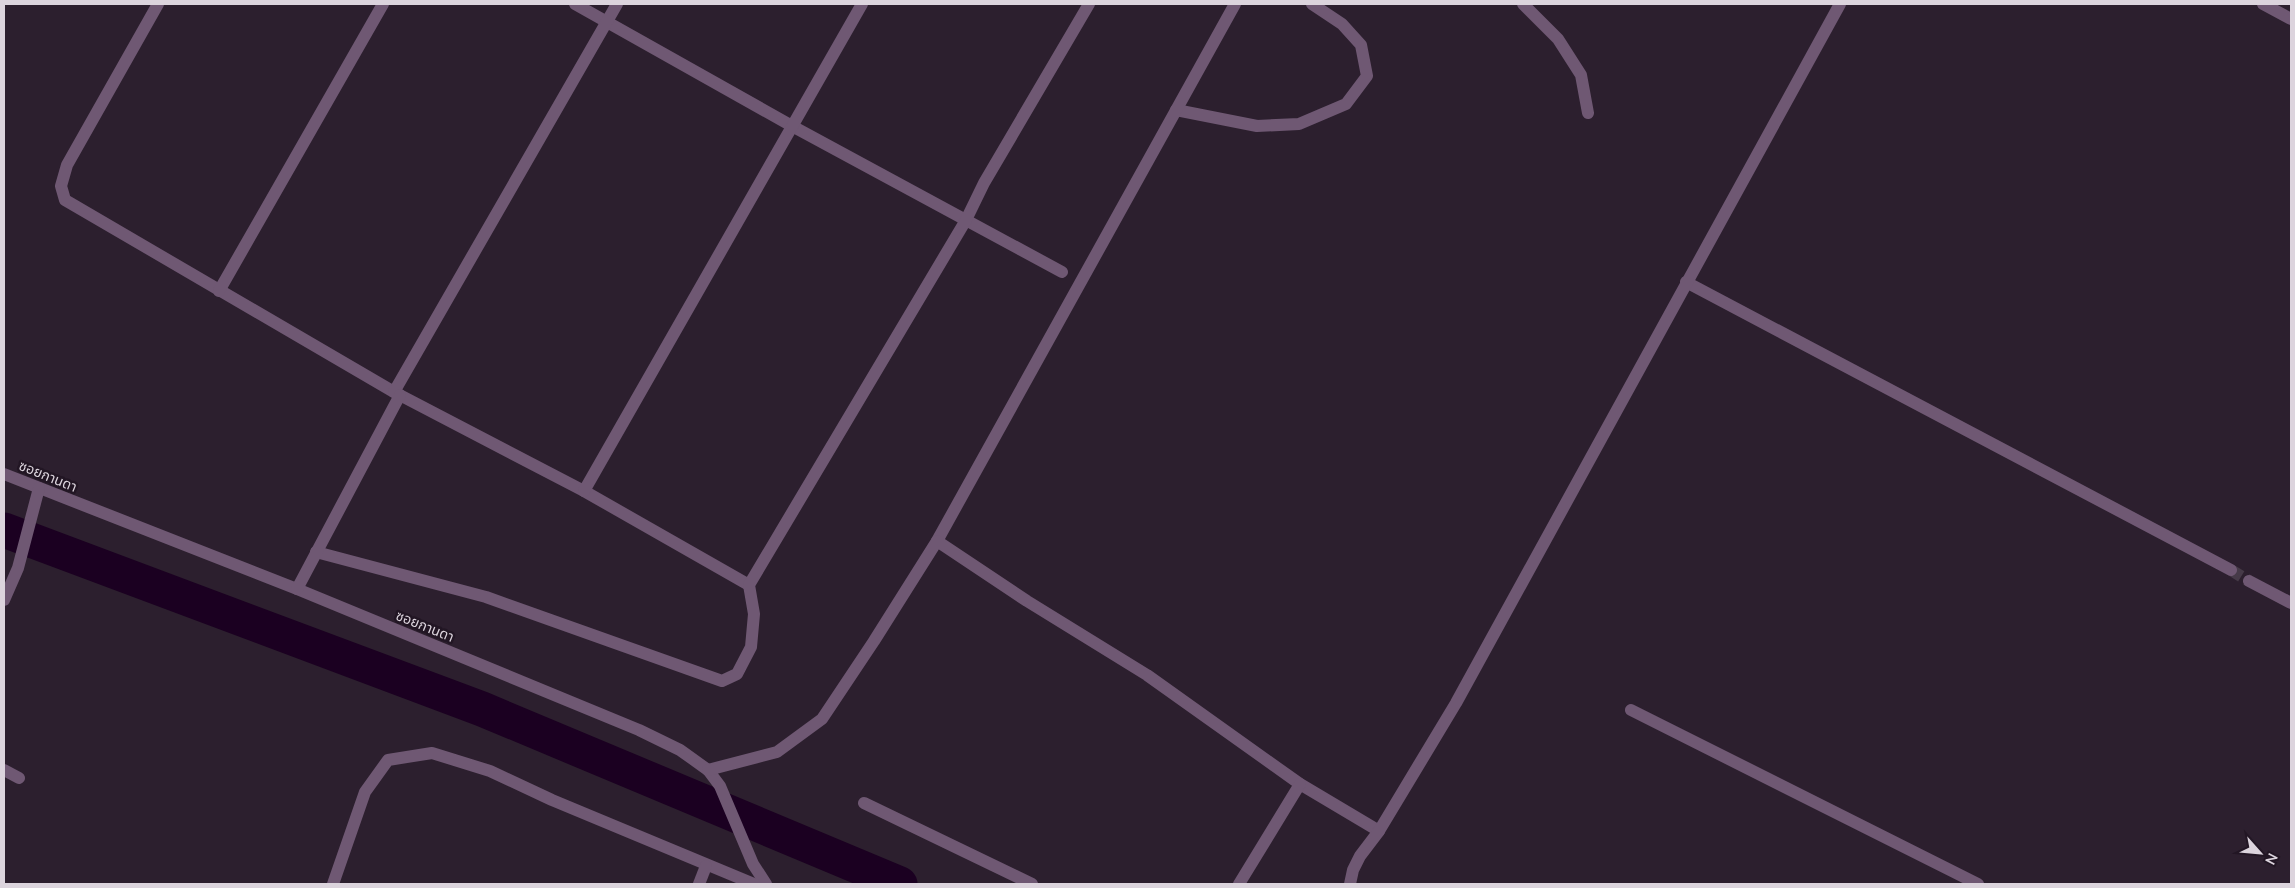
<svg xmlns="http://www.w3.org/2000/svg" width="2295" height="888" viewBox="0 0 2295 888" font-family="Mulish,'Noto Sans Thai',sans-serif">
  <style>
    .lines { fill: none; stroke-linecap: round; stroke-linejoin: round }
    .canal { stroke: #1b0021; stroke-width: 35 }
    .minor-tunnel { stroke: #463a48; stroke-width: 12; stroke-dasharray: 12 6; stroke-linecap: butt }
    .minor { stroke: #6f5873; stroke-width: 12 }
    .labels { text-anchor: middle; dominant-baseline: central; stroke-width: 5; stroke-linejoin: round; paint-order: stroke }
    .street-label { font-size: 14px; fill: #dcd4dd; stroke: #221624 }
  </style>
  <rect width="100%" height="100%" fill="#2c1f2e"/>
  <g class="lines">
    <polyline class="canal" points="4,530 482,709 900,884"/>
    <polyline class="minor-tunnel" points="2231,570 2249,581"/>
    <g class="minor">
      <polyline points="158,4 67,165 61,186 65,200 394,392 584,491 749,585"/>
      <polyline points="575,4 792,126 1062,272"/>
      <polyline points="1523,4 1558,39 1581,75 1588,113"/>
      <polyline points="2263,4 2291,19"/>
      <polyline points="1176,110 1257,126 1299,124 1346,104 1367,76 1361,45 1342,24 1312,4"/>
      <polyline points="1686,282 2231,570"/>
      <polyline points="219,291 383,4"/>
      <polyline points="394,392 617,4"/>
      <polyline points="4,474 297,589 639,730 680,750 708,770 720,786 753,864 766,884"/>
      <polyline points="584,491 862,4"/>
      <polyline points="937,541 1235,4"/>
      <polyline points="316,552 486,597 722,681 737,674 751,647 754,614 749,585 966,220 984,183 1089,4"/>
      <polyline points="2249,581 2291,603"/>
      <polyline points="297,589 400,395"/>
      <polyline points="4,600 18,568 39,488"/>
      <polyline points="1631,710 1978,884"/>
      <polyline points="4,770 19,778"/>
      <polyline points="708,770 777,752 822,719 874,641 937,541 1027,601 1147,675 1300,784 1379,831"/>
      <polyline points="864,803 1032,884"/>
      <polyline points="333,884 365,792 388,760 432,753 490,771 552,800 754,884"/>
      <polyline points="699,884 706,866"/>
      <polyline points="1239,884 1300,784"/>
      <polyline points="1350,884 1353,870 1360,856 1379,831 1456,703 1840,4"/>
    </g>
  </g>
  <g class="labels">
    <g class="street-label">
      <text transform="translate(48 476) rotate(22)">ซอยกานดา</text>
      <text transform="translate(425 626) rotate(22)">ซอยกานดา</text>
    </g>
  </g>
  <rect width="2295" height="888" fill="none" stroke="#dcd4dd" stroke-width="10"/>
  <g transform="translate(2260 853) rotate(117)" stroke="#221624" stroke-width="4" paint-order="stroke">
  <path d="M0-4L9 19L0 12L-9 19Z" fill="#dcd4dd"/>
  <text y="-8" font-size="14" font-weight="bold" text-anchor="middle" fill="#dcd4dd">N</text>
  </g>
</svg>
